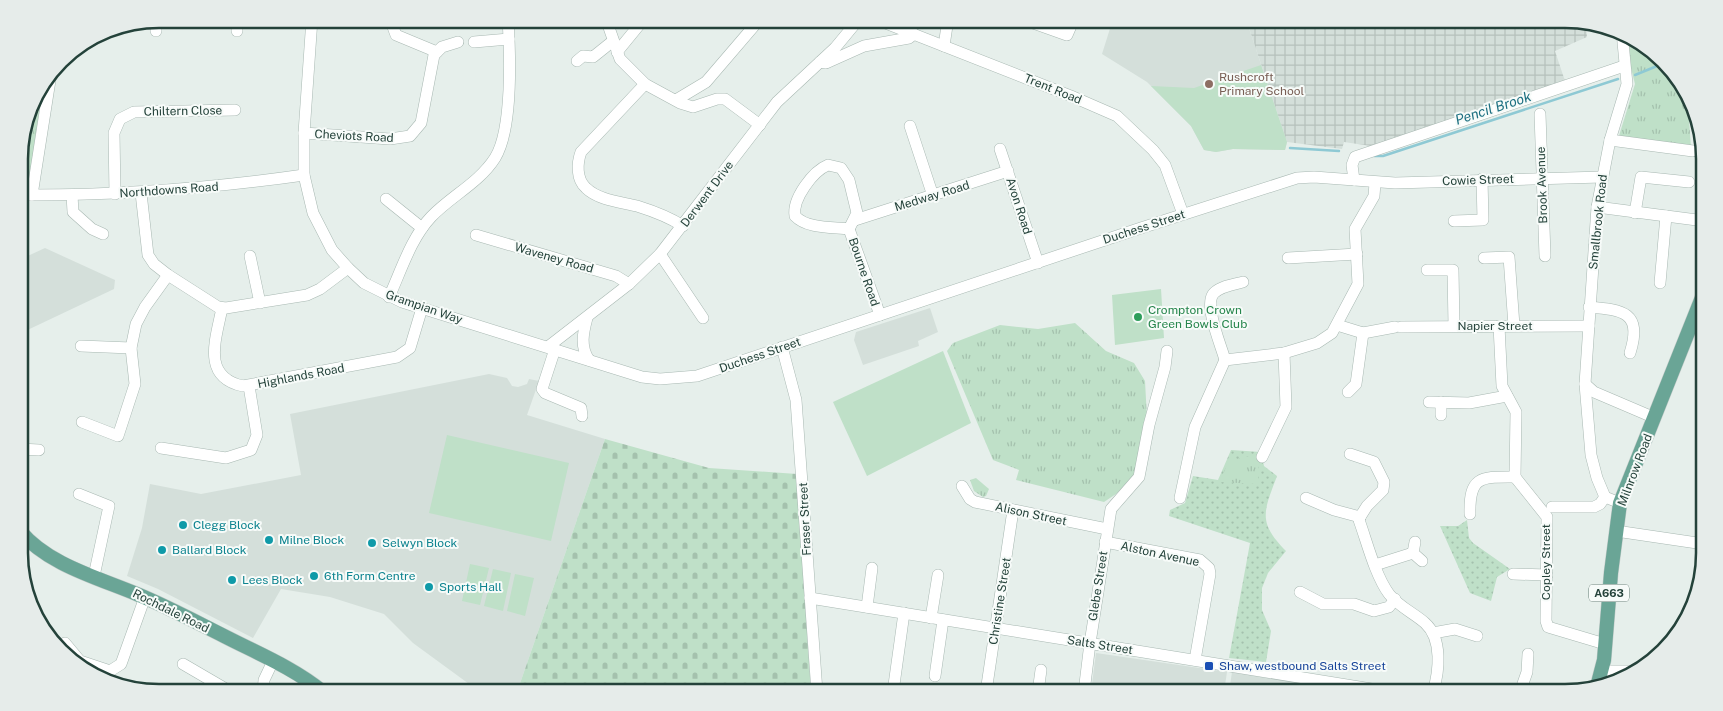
<svg xmlns="http://www.w3.org/2000/svg" width="1723" height="711" viewBox="0 0 1723 711" font-family="'Public Sans',sans-serif">
  <style>
    .built { fill: #d4dfda }
    .industrial { fill: url(#industrial-grid) }
    .grass { fill: url(#grass-dots) }
    .cemetery { fill: url(#cemetery-stones) }
    .park { fill: url(#park-tufts) }
    .garden { fill: #bfe0c8 }
    .lines { fill: none; stroke-linecap: round; stroke-linejoin: round }
    .stream { stroke: #8ec9d4; stroke-width: 2.5 }
    .minor-casing { stroke: #a8b8b2; stroke-width: 12 }
    .major-casing { stroke: #c2cac8; stroke-width: 15 }
    .minor { stroke: #fff; stroke-width: 11 }
    .major { stroke: #6aa596; stroke-width: 14 }
    .education-dot { fill: #8d6e63; stroke: #f7fbf9; stroke-width: 2 }
    .leisure-dot { fill: #2e9e5b; stroke: #f7fbf9; stroke-width: 2 }
    .culture-dot { fill: #0f9aa8; stroke: #f7fbf9; stroke-width: 2 }
    .transit-dot { fill: #1a4fb4; stroke: #f7fbf9; stroke-width: 2 }
    .labels { text-anchor: middle; dominant-baseline: central; stroke-width: 4; stroke-linejoin: round; paint-order: stroke }
    .shield { fill: #f7fbf9; stroke: #637a73; stroke-width: 1 }
    .shield-label { font-size: 11px; font-weight: bold; fill: #24423a }
    .education-label { font-size: 12px; fill: #785e54; stroke: #f7fbf9; text-anchor: start }
    .street-label { font-size: 12px; fill: #24423a; stroke: #f7fbf9 }
    .leisure-label { font-size: 12px; fill: #27864d; stroke: #f7fbf9; text-anchor: start }
    .culture-label { font-size: 12px; fill: #0d838f; stroke: #f7fbf9; text-anchor: start }
    .transit-label { font-size: 12px; fill: #164399; stroke: #f7fbf9; text-anchor: start }
    .water-label { font-size: 14px; font-style: italic; fill: #1c6f80; stroke: #f7fbf9 }
    .rim { fill: none; stroke: #24423a; stroke-width: 2.5 }
  </style>
  <defs>
    <pattern id="industrial-grid" width="8" height="8" patternUnits="userSpaceOnUse" patternTransform="scale(1.25)"><rect width="8" height="8" fill="#d4dfda"/><path d="M0 4h8M4 0v8" fill="none" stroke="#b6c1bc"/></pattern>
    <pattern id="grass-dots" width="8" height="8" patternUnits="userSpaceOnUse" patternTransform="scale(1.25)"><rect width="8" height="8" fill="#bfe0c8"/><path d="M2 2h.1M6 6h.1" fill="none" stroke="#a4c1ad" stroke-width="1.8" stroke-linecap="round"/></pattern>
    <pattern id="cemetery-stones" width="16" height="16" patternUnits="userSpaceOnUse" patternTransform="scale(1.25)"><rect width="16" height="16" fill="#bfe0c8"/><path d="M2 7V4a2 2 0 0 1 4 0v3zM10 15v-3a2 2 0 0 1 4 0v3z" fill="#a4c1ad"/></pattern>
    <pattern id="park-tufts" width="24" height="20" patternUnits="userSpaceOnUse" patternTransform="scale(1.25)"><rect width="24" height="20" fill="#bfe0c8"/><path d="M3 7l-1-3M5 7V3M7 7l1-3M15 17l-1-3M17 17v-4M19 17l1-3" fill="none" stroke="#a4c1ad"/></pattern>
  </defs>
  <rect width="100%" height="100%" fill="#e6efeb"/>
  <g class="built">
    <polygon points="1113,19 1246,19 1287,142 1285,150 1233,149 1216,152 1204,150 1191,126 1147,82 1102,54"/>
    <polygon points="45,248 115,280 114,289 19,334 19,260"/>
    <polygon points="930,308 938,332 918,341 919,346 863,365 854,340 856,332"/>
    <polygon points="489,374 507,378 512,386 518,387 527,384 529,379 539,381 527,415 605,439 517,692 480,692 413,643 384,614 330,597 281,589 253,638 158,589 127,576 142,528 150,484 201,494 301,475 290,414"/>
    <polygon points="1096,653 1227,672 1224,692 1091,692"/>
    <polygon points="1232,672 1352,692 1229,692"/>
  </g>
  <polygon class="industrial" points="1246,19 1564,19 1586,23 1587,37 1555,51 1565,81 1371,146 1344,142 1342,149 1287,142"/>
  <g class="grass">
    <path d="M1231 450 1261 452 1264 466 1277 476C1264 511 1257 522 1286 551L1268 573 1262 588V610L1271 631 1266 662 1229 658 1250 543 1169 516 1170 510 1185 503 1193 476 1218 480Z"/>
    <polygon points="1467,520 1469,538 1473,543 1510,569 1497,577 1491,601 1470,593 1440,526 1458,526"/>
  </g>
  <polygon class="cemetery" points="605,439 709,468 797,474 811,692 517,692"/>
  <g class="park">
    <polygon points="1628,37 1675,73 1688,104 1691,148 1618,139 1635,84 1630,64"/>
    <path d="M43 85 30 177 22 187H19C19 153 21 113 43 85Z"/>
    <polygon points="1075,323 1106,351 1134,363 1145,381 1147,418 1138,471 1116,494 1104,502 1016,480 1019,470 993,460 947,351 953,343 1000,325 1038,329"/>
    <polygon points="1259,454 1258,484 1219,482 1229,461"/>
    <polygon points="976,478 989,489 986,496 983,497 974,491 970,480"/>
  </g>
  <g class="garden">
    <polygon points="1261,65 1287,142 1285,150 1233,149 1216,152 1204,150 1191,126 1151,86 1194,88"/>
    <polygon points="1161,289 1164,338 1115,345 1112,295"/>
    <polygon points="943,351 971,423 867,476 833,402"/>
    <polygon points="447,435 569,463 551,541 429,513"/>
    <polygon points="470,564 489,568 480,605 462,601"/>
    <polygon points="493,569 511,573 503,611 484,606"/>
    <polygon points="515,574 534,578 525,616 507,611"/>
  </g>
  <g class="lines">
    <g class="stream">
      <polyline points="1635,75 1662,64"/>
      <polyline points="1290,148 1339,151"/>
      <polyline points="1374,156 1383,156 1618,79"/>
    </g>
    <defs>
      <g id="minor">
        <polyline points="237,19 237,31"/>
        <polyline points="312,19 304,133 304,175 313,213 332,250 348,268 364,283 402,302 642,377 660,379 697,376 1141,228 1297,178 1314,177 1395,183 1602,177"/>
        <polyline points="390,19 396,35 437,52"/>
        <polyline points="606,19 620,59 645,84 680,103 693,107 717,99 725,99 760,125"/>
        <polyline points="875,19 1071,96 1117,116 1153,150 1165,165 1183,214"/>
        <polyline points="1022,19 1067,35 1074,19"/>
        <polyline points="156,31 156,19"/>
        <polyline points="474,42 509,39"/>
        <polyline points="944,46 948,19"/>
        <polyline points="617,52 644,19"/>
        <polyline points="577,61 583,56 593,57 613,41"/>
        <polyline points="820,62 826,63 864,46 909,38 914,34"/>
        <path d="M645 84 581 152C577 163 576 179 586 188 598 200 621 202 637 206 653 211 669 217 683 226"/>
        <polyline points="676,100 706,82 760,19"/>
        <polyline points="1540,114 1545,256"/>
        <polyline points="910,126 933,196"/>
        <polyline points="304,133 390,139 410,136 421,123 434,55 442,47 458,42"/>
        <polyline points="1610,140 1693,151"/>
        <polyline points="1000,149 1038,263"/>
        <path d="M828 165 841 168 849 180 857 213 849 229C833 227 807 229 795 216 792 199 813 171 828 165Z"/>
        <polyline points="1354,180 1352,165 1355,157 1624,66"/>
        <polyline points="141,193 148,255 154,264 168,275 218,307 226,308 307,295 320,289 348,268"/>
        <polyline points="115,194 114,133 120,119 134,112 235,110"/>
        <polyline points="19,195 32,195 51,74"/>
        <path d="M32 195C124 195 213 188 304 175"/>
        <polyline points="72,195 73,212 92,229 103,234"/>
        <polyline points="386,199 422,228"/>
        <polyline points="1597,207 1697,220"/>
        <polyline points="1635,213 1641,177 1689,182"/>
        <polyline points="855,220 1008,171"/>
        <polyline points="1454,221 1483,220 1482,179"/>
        <polyline points="849,229 880,315"/>
        <polyline points="476,235 616,276 629,284"/>
        <polyline points="660,254 703,318"/>
        <polyline points="250,256 260,303"/>
        <polyline points="1288,258 1357,254"/>
        <polyline points="1484,258 1509,257 1514,326"/>
        <polyline points="1427,270 1453,270 1454,326"/>
        <polyline points="1660,283 1666,216"/>
        <path d="M389 297C401 271 411 238 431 217 451 196 479 183 495 158 513 129 510 52 508 19"/>
        <path d="M1589 307C1623 310 1643 312 1630 353"/>
        <path d="M222 308C216 339 201 377 243 386L397 357 410 348 422 308"/>
        <path d="M587 318C583 333 580 347 589 360"/>
        <polyline points="1337,325 1363,333 1395,327"/>
        <polyline points="1499,326 1502,386 1516,412 1515,477"/>
        <polyline points="1401,327 1589,326"/>
        <polyline points="81,346 131,348"/>
        <polyline points="549,346 629,284 660,254 777,102 835,48 859,19"/>
        <polyline points="782,347 796,400 817,692"/>
        <polyline points="555,349 542,389 545,393 581,408 582,416"/>
        <path d="M1225 360C1221 345 1203 304 1214 293 1221 286 1235 284 1243 282"/>
        <polyline points="1585,384 1594,392 1655,418"/>
        <polyline points="1348,392 1356,384 1363,333"/>
        <polyline points="1429,402 1469,403 1507,396"/>
        <polyline points="1441,415 1441,402"/>
        <polyline points="82,422 118,436 135,384 131,348 136,324 145,307 168,275"/>
        <polyline points="161,448 226,458 251,450 257,435 249,386"/>
        <polyline points="20,449 39,450"/>
        <polyline points="1350,454 1374,462 1384,482 1383,490 1367,506 1360,517"/>
        <polyline points="1262,457 1286,407 1284,353"/>
        <polyline points="1515,477 1547,517 1546,621 1548,627 1605,644"/>
        <polyline points="962,486 970,499 975,502 1107,529"/>
        <polyline points="79,494 109,506 94,576"/>
        <polyline points="1180,498 1195,427 1225,360 1284,353 1317,343 1332,333 1358,284 1355,229 1374,196 1375,183"/>
        <polyline points="1306,498 1334,510 1360,517"/>
        <polyline points="1620,503 1605,497 1597,478 1591,455 1585,384 1597,207 1610,140 1627,84 1622,32"/>
        <polyline points="1552,507 1594,507 1600,504 1605,497"/>
        <path d="M1470 514C1469 475 1482 477 1515 477"/>
        <path d="M1360 517 1359 520C1367 542 1375 575 1389 594 1399 607 1414 613 1425 623 1443 639 1439 672 1433 692"/>
        <polyline points="1616,531 1704,544"/>
        <polyline points="1105,542 1200,560 1209,568 1210,574 1195,660"/>
        <polyline points="1415,542 1413,553 1422,561"/>
        <polyline points="1375,565 1413,553"/>
        <polyline points="1513,574 1547,575"/>
        <polyline points="1300,592 1323,604 1354,604 1374,611 1389,607 1395,599"/>
        <polyline points="810,598 1390,692"/>
        <polyline points="867,607 872,568"/>
        <polyline points="931,618 938,575"/>
        <polyline points="1433,633 1455,629 1477,636"/>
        <polyline points="65,643 80,661 110,671 121,664 145,597"/>
        <polyline points="183,664 231,692"/>
        <polyline points="1601,671 1630,671"/>
        <polyline points="935,676 943,620"/>
        <polyline points="263,692 264,680 273,661"/>
        <polyline points="893,692 904,613"/>
        <polyline points="986,692 1013,510"/>
        <polyline points="1038,692 1041,670"/>
        <polyline points="1084,692 1090,643 1111,509 1139,477 1149,425 1165,367 1167,351"/>
        <polyline points="1520,692 1527,672 1528,654"/>
      </g>
      <g id="major">
        <path d="M20 531C48 565 99 578 139 595 168 607 196 622 224 636 257 653 294 668 323 692"/>
        <polyline points="1598,683 1604,660 1611,573 1620,503 1703,295"/>
      </g>
    </defs>
    <use href="#minor" class="minor-casing"/>
    <use href="#major" class="major-casing"/>
    <use href="#minor" class="minor"/>
    <use href="#major" class="major"/>
  </g>
  <circle class="education-dot" cx="1209" cy="84" r="5"/>
  <circle class="leisure-dot" cx="1138" cy="317" r="5"/>
  <g class="culture-dot">
    <circle cx="183" cy="525" r="5"/>
    <circle cx="269" cy="540" r="5"/>
    <circle cx="372" cy="543" r="5"/>
    <circle cx="162" cy="550" r="5"/>
    <circle cx="314" cy="576" r="5"/>
    <circle cx="232" cy="580" r="5"/>
    <circle cx="429" cy="587" r="5"/>
  </g>
  <rect class="transit-dot" x="1204" y="661" width="10" height="10" rx="2.5"/>
  <g class="labels">
    <rect class="shield" x="1589" y="584.5" width="40" height="17" rx="4"/>
    <g class="shield-label">
      <text x="1609" y="593">A663</text>
    </g>
    <g class="education-label">
      <text x="1219" y="77">Rushcroft<tspan x="1219" dy="14">Primary School</tspan></text>
    </g>
    <g class="street-label">
      <text transform="translate(1053 89) rotate(22)">Trent Road</text>
      <text transform="translate(183 111) rotate(-1)">Chiltern Close</text>
      <text transform="translate(354 136) rotate(3)">Cheviots Road</text>
      <text transform="translate(1478 180) rotate(-2)">Cowie Street</text>
      <text transform="translate(1542 185) rotate(-92)">Brook Avenue</text>
      <text transform="translate(169 190) rotate(-4)">Northdowns Road</text>
      <text transform="translate(707 194) rotate(-53)">Derwent Drive</text>
      <text transform="translate(932 196) rotate(-17)">Medway Road</text>
      <text transform="translate(1019 206) rotate(72)">Avon Road</text>
      <text transform="translate(1598 222) rotate(-84)">Smallbrook Road</text>
      <text transform="translate(1144 227) rotate(-18)">Duchess Street</text>
      <text transform="translate(554 258) rotate(16)">Waveney Road</text>
      <text transform="translate(864 272) rotate(71)">Bourne Road</text>
      <text transform="translate(424 307) rotate(19)">Grampian Way</text>
      <text x="1495" y="326">Napier Street</text>
      <text transform="translate(760 355) rotate(-19)">Duchess Street</text>
      <text transform="translate(301 376) rotate(-11)">Highlands Road</text>
      <text transform="translate(1635 470) rotate(-69)">Milnrow Road</text>
      <text transform="translate(1031 514) rotate(12)">Alison Street</text>
      <text transform="translate(805 519) rotate(-93)">Fraser Street</text>
      <text transform="translate(1160 554) rotate(12)">Alston Avenue</text>
      <text transform="translate(1546 562) rotate(-90)">Copley Street</text>
      <text transform="translate(1098 586) rotate(-81)">Glebe Street</text>
      <text transform="translate(1000 601) rotate(-81)">Christine Street</text>
      <text transform="translate(171 611) rotate(26)">Rochdale Road</text>
      <text transform="translate(1100 645) rotate(9)">Salts Street</text>
    </g>
    <g class="leisure-label">
      <text x="1148" y="310">Crompton Crown<tspan x="1148" dy="14">Green Bowls Club</tspan></text>
    </g>
    <g class="culture-label">
      <text x="193" y="525">Clegg Block</text>
      <text x="279" y="540">Milne Block</text>
      <text x="382" y="543">Selwyn Block</text>
      <text x="172" y="550">Ballard Block</text>
      <text x="324" y="576">6th Form Centre</text>
      <text x="242" y="580">Lees Block</text>
      <text x="439" y="587">Sports Hall</text>
    </g>
    <g class="transit-label">
      <text x="1219" y="666">Shaw, westbound Salts Street</text>
    </g>
    <g class="water-label">
      <text transform="translate(1493 108) rotate(-18)">Pencil Brook</text>
    </g>
  </g>
  <path d="M0 0H1723V711H0ZM159 28H1565A131 131 0 0 1 1696 159V553A131 131 0 0 1 1565 684H159A131 131 0 0 1 28 553V159A131 131 0 0 1 159 28Z" fill="#e6ecea" fill-rule="evenodd"/>
  <path class="rim" d="M159 28H1565A131 131 0 0 1 1696 159V553A131 131 0 0 1 1565 684H159A131 131 0 0 1 28 553V159A131 131 0 0 1 159 28Z"/>
</svg>
